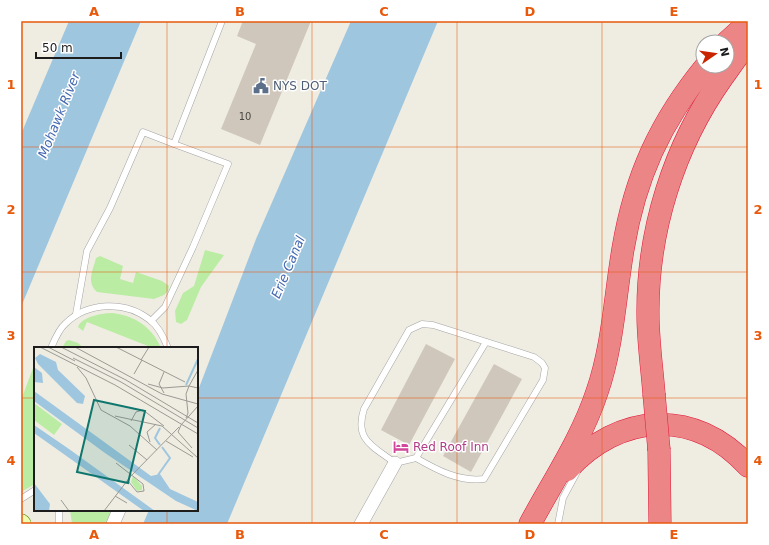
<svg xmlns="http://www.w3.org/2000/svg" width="769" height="545" viewBox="0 0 769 545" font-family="'DejaVu Sans',sans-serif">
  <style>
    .grass { fill: #bbeca4 }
    .water { fill: #9fc6df }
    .building { fill: #cfc7bb }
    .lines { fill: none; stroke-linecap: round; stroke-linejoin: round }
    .lane-casing { stroke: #a4a4a4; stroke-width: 7 }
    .street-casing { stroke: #a4a4a4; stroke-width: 14 }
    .secondary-casing { stroke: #567800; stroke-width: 19 }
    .highway-casing { stroke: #e11a3c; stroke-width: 23 }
    .lane { stroke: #fff; stroke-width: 6 }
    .street { stroke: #fff; stroke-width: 13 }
    .secondary { stroke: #ecfdb2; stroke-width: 18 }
    .highway { stroke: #eb8586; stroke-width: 22 }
    .highway-bridge-casing { stroke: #e11a3c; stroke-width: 23; stroke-linecap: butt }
    .highway-bridge { stroke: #eb8586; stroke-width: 22 }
    .grid { fill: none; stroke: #e8590c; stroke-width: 1; stroke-opacity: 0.55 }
    .labels { text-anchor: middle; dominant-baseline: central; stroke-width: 3; stroke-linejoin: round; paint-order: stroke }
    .number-label { font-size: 10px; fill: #4a4844 }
    .service-label { font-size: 12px; fill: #4e5e75; stroke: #fff; text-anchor: start }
    .hotel-label { font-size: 12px; fill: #b23c85; stroke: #fff; text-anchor: start }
    .water-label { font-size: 13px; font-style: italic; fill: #4468b1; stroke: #fff }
    .inset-river { fill: none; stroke: #9fc6df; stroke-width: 2 }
    .inset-road { fill: none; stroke: #9b9a93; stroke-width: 1 }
    .view { fill: #0f766e; fill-opacity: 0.15; stroke: #0f766e; stroke-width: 2 }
    .inset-edge { fill: none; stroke: #1d1d1d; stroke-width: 2 }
    .neatline { fill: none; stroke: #e8590c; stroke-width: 1.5 }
    .grid-label { font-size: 13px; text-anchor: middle; font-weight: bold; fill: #e8590c }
  </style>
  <rect width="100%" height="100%" fill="#efede2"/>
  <g class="grass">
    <polygon points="205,250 224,255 201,287 187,320 181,324 176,322 175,311 183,293 194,286"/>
    <path d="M100 256 123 266 120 279 133 283 136 272 162 281 169 286 168 291 164 295 154 299 97 292C86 282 93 270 96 258Z"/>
    <path d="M113 313C135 316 152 327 161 348H153L87 322 83 331 78 327C82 316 103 313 113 313Z"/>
    <polygon points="69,340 78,343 84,348 62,348 66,341"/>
    <polygon points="35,363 35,484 21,492 21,400"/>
    <polygon points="70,510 114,510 108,524 72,524"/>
  </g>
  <g class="water">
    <polygon points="69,21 141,21 21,307 21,134"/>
    <polygon points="351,21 438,21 227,524 143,524 149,510 197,510 197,393 256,239"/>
  </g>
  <g class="building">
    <polygon points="243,21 311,21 260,145 221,129 256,44 237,36"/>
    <polygon points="426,344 455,359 409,445 381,430"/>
    <polygon points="494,364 522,379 471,472 443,456"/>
  </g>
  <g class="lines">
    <defs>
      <g id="lane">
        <polyline points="76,314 87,251 110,208 143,132 174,144"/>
        <polyline points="151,321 165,307 193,247 228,164 174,144 222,21"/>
        <path d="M422 324 433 325 534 357 542 363 545 368 543 380 484 479C459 482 437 470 416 458L395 463C373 446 354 440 364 409L409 330Z"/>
        <path d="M51 348C54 341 59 329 65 324 87 302 125 300 150 320 158 326 164 338 168 348"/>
        <polyline points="416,458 486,342"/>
        <polyline points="21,499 35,490"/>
        <polyline points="59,510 59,524"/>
        <polyline points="558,524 563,498 577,472"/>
      </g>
      <g id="street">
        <polyline points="113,524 119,510"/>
        <polyline points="361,524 395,463"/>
      </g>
      <polyline id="secondary" points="21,523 22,524"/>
      <g id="highway">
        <polyline points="727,42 748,23"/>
        <path d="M654 394C652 368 648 341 648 315 647 231 674 146 722 78 731 66 738 54 748 44"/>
        <polyline points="659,450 660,524"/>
        <path d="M567 470C619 413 694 407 748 466"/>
        <path d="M530 524C553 481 582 438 597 392 613 346 615 296 623 249 635 177 660 122 706 66"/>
      </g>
    </defs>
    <use href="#lane" class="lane-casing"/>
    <use href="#street" class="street-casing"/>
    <use href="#secondary" class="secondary-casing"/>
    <use href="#highway" class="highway-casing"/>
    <use href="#lane" class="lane"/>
    <use href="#street" class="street"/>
    <use href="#secondary" class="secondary"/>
    <use href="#highway" class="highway"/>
    <defs>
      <polyline id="highway-bridge" points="654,394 659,450"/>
    </defs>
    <use href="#highway-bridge" class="highway-bridge-casing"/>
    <use href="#highway-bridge" class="highway-bridge"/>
  </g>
  <path class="grid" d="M167 21V348M312 21V524M457 21V524M602 21V524M21 147H748M21 272H748M21 398H35M197 398H748M167 510V524"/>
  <defs>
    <symbol id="civic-bare" viewBox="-9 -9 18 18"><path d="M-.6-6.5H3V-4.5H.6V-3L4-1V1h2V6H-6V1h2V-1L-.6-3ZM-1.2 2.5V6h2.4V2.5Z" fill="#5c6f8a" stroke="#fff" stroke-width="2.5" paint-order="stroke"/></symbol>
    <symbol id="hotel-bare" viewBox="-9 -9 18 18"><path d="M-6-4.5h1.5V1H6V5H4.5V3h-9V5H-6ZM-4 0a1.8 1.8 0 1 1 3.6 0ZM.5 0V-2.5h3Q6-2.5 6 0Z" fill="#d1479c" stroke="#fff" stroke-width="2.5" paint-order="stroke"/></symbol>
  </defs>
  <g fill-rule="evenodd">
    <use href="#civic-bare" x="250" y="75" width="22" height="22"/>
    <use href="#hotel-bare" x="390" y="436" width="22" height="22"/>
  </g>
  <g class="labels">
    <g class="number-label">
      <text x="245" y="116">10</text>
    </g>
    <g class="service-label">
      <text x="273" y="86">NYS DOT</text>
    </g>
    <g class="hotel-label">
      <text x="413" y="447">Red Roof Inn</text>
    </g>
    <g class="water-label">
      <text transform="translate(59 115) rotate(-68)">Mohawk River</text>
      <text transform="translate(288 267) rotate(-67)">Erie Canal</text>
    </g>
  </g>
  <g transform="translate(34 347)">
    <rect width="164" height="164" fill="#efede2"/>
    <path d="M0 56 28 77 20 88 0 73ZM99 129 108 139V143L103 144 97 135Z" fill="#bbeca4"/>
    <path d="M6 7 22 15 24 23 51 49 49 57 43 56 4 17 1 11ZM0 20 8 26 9 36 0 35ZM0 44 117 129 126 127 136 142 164 155V164L142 154 71 106 0 54ZM0 78 35 102 121 164H110L79 142 0 86ZM0 136 16 157 15 164H0Z" fill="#9fc6df"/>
    <path class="inset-river" d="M152 38 164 12M126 98 121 91 126 81M124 128 136 111 128 100"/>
    <path class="inset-road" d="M6 0 81 38 164 87M14 0 41 14M27 0 92 33 164 76M41 0 128 47 164 57M82 0 151 35M39 11 87 35 164 81M107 13 115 0M43 20 52 31 67 63 96 79 123 103M100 27 108 13M114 37 129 41 155 39 164 41M155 39 164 23M130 46 125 37 130 25M81 69 128 79 164 111M152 71 154 66 152 47 155 39M97 74 102 65 109 63 130 79M132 94 159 110M116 95 113 85 122 77M95 98 113 113M158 101 144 85 147 78 164 59M82 116 109 137 110 144 103 145 94 134M81 149 93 156M27 153 35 164M70 164 96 130 145 80"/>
    <path class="view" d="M60 53 111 64 94 136 43 125Z"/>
    <rect width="164" height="164" class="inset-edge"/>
  </g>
  <rect width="769" height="545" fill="none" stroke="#ffffff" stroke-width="44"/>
  <g transform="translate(715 54) rotate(77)"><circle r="19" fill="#ffffff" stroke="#a5a5a5"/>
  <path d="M0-3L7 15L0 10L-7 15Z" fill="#ca2300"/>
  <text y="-6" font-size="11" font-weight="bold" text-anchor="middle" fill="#1d1d1d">N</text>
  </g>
  <path d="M36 52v6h85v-6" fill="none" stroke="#1d1d1d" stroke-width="2"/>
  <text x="42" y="52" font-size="12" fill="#1d1d1d" stroke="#ffffff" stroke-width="3" paint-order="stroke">50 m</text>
  <rect x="22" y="22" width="725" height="501" class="neatline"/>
  <g class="grid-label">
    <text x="94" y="16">A</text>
    <text x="240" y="16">B</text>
    <text x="384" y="16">C</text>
    <text x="530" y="16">D</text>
    <text x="674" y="16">E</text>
    <text x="11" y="89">1</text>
    <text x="758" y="89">1</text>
    <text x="11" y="214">2</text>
    <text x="758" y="214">2</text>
    <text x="11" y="340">3</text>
    <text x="758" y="340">3</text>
    <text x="11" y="465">4</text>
    <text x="758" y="465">4</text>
    <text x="94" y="539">A</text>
    <text x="240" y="539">B</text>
    <text x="384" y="539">C</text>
    <text x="530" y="539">D</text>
    <text x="674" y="539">E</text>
  </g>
</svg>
